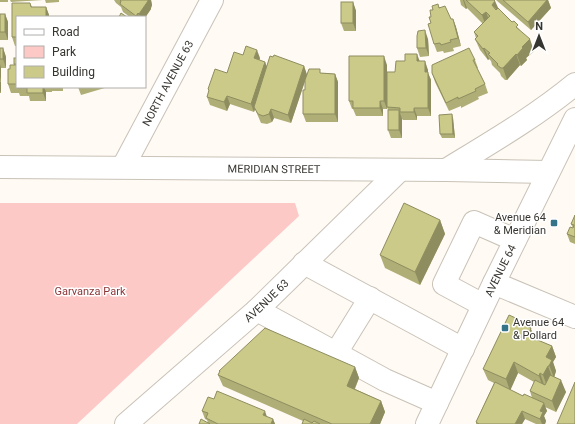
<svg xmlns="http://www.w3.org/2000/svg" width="575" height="424" viewBox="0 0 575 424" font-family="Roboto,sans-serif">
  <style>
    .green { fill: #fcc9c7 }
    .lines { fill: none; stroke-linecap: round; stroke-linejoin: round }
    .minor-casing { stroke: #c9c2b7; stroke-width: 24 }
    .minor { stroke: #fff; stroke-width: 22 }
    .wall { fill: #afae76; fill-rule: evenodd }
    .shaded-wall { fill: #8e8d60 }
    .building { fill: #cbca89; stroke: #8e8d60 }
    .poi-dot { fill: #347388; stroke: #fff; stroke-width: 1.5 }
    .labels { text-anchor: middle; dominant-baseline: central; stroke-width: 3; stroke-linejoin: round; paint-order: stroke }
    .street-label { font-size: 11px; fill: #373530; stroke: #fff }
    .poi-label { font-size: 11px; fill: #373530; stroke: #fff; text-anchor: end }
    .park-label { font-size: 11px; fill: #8a3638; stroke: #fff }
  </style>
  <rect width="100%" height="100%" fill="#fffaf4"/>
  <polygon class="green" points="0,203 295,203 299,216 77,424 0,424"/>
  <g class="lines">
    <defs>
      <g id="minor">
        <path id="s1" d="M0 167 446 170 548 172"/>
        <path id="s2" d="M123 167 212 0"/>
        <path d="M446 170C490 143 535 117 575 84"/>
        <polyline points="304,263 463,349"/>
        <polyline points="494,283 575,317"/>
        <polyline points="483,305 444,284 474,222 515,240"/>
        <polyline points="257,310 385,380 437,403"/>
        <polyline points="336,353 370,298"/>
        <path id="s3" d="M126 424 257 310 400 170"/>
        <path id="s4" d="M427 424 494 283 575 119"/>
      </g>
    </defs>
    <use href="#minor" class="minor-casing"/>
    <use href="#minor" class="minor"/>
  </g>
  <g class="wall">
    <rect x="0" y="0" width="8" height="2"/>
    <polygon points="10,0 43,0 11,2"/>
    <polygon points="45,0 59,0 59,2 46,3"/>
    <polygon points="114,0 151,0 152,5 151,8 151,9 145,17 130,17 123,12 121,7 116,3"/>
    <polygon points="460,0 494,0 498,9 519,29 534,51 526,58 527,60 521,66 520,65 507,80 505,80 501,76 500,73 492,65 491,61 489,59 488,60 480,50 475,39 476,38 474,32 483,24 467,8 466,9 461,5"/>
    <polygon points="496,0 548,0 551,8 531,30"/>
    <polygon points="353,2 356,11 356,31 344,31 341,23"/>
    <polygon points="12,3 30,3 32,7 46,7 49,15 49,17 17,17 17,46 15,46 12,37"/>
    <polygon points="440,7 451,19 453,19 456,27 461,46 453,48 454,51 444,53 443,51 437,52 434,44 431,23 433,10"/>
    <polygon points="0,14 5,14 8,22 8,40 0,40"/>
    <polygon points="428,39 429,56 420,57 417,48"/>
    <polygon points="0,48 3,48 6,57 6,68 1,68 1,81 0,81 1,93 0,93"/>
    <polygon points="243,55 260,58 259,60 265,62 267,67 304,66 307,75 291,123 274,118 272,122 267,124 261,123 255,109 254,112 230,104 227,111 210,105 207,97 209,91 208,89 227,73"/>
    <polygon points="17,58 17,87 63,87 63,91 52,91 52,92 46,92 46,101 30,101 29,96 20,96 19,93 11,93 8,84 10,69 14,65 14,64"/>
    <polygon points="475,60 478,68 477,68 485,84 488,93 478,97 479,99 461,108 461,106 449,111 435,82 432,73"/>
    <polygon points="420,61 428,70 428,73 431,80 431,116 417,116 417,120 403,120 402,119 402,138 391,138 388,130 388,110 387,107 395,72"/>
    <polygon points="387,65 387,109 383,109 383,116 356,116 353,109 352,109 349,101"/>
    <polygon points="322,73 335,74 338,82 338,122 306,122 303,114 305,90"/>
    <polygon points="78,87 108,87 81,95"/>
    <polygon points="453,118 455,138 442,138 440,134"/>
    <polygon points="575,215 575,244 570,242 567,234 573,228 571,224"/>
    <polygon points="440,220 445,234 420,285 385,268 380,255"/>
    <path d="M529 324 535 339 552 346 556 357 553 362 556 371 554 377 566 392 556 412 545 407 547 411 544 416 546 421 545 424H536L525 419 522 424H476V422L494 383 488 380 483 369ZM518 373 534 382 530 391 532 398 523 396 510 390Z"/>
    <polygon points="355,367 359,378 355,389 381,401 385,412 380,424 302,424 303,421 223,386 218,375 220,372 219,371"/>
    <polygon points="202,411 267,417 273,419 275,424 199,424 208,423 207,420 205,419"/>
  </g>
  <g class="shaded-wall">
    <polygon points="148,0 151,0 152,5 151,8 151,9 145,18 145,17 140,17 139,14"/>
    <polygon points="463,0 464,0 467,8 466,9"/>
    <polygon points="547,0 548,0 551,8 531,30 528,22"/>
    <polygon points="495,1 500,12 492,5"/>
    <polygon points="353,2 356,11 356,31 353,23"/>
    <polygon points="46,7 49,15 49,17 46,17"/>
    <polygon points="486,12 490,23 486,27 482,15"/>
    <polygon points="138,13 139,17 137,17 136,16"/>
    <polygon points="5,14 8,22 8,40 5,32"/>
    <polygon points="453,19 456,27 461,46 458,38"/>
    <polygon points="425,30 428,39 429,56 426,48"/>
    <polygon points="530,39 534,51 526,58 527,60 521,66 517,55 522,47"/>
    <polygon points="3,48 6,57 6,68 3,59"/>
    <polygon points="484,48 489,59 488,60 483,49"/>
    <polygon points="257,50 260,58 257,67 254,58"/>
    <polygon points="417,54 420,62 417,61"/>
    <polygon points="516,54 520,65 507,80 503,68"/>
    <polygon points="384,56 387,65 387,109 384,101"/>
    <polygon points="425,61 428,70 428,73 431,80 431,116 428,108 425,72"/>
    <polygon points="265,62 268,70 254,112 251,104"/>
    <polygon points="0,64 1,68 1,81 0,77"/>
    <polygon points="304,66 307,75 291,123 288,115"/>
    <polygon points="335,74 338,82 338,122 335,114"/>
    <polygon points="0,80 1,82 1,93 0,91"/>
    <polygon points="43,87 44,87 46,92 46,101 43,93"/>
    <polygon points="227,96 230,104 227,111 224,102"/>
    <polygon points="380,101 383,109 383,116 380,108"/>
    <polygon points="414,108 417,116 417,120 414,112"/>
    <polygon points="271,109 274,118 272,122 269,114"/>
    <polygon points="399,110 402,119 402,138 399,130"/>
    <polygon points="452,114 453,118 455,138 453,134"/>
    <polygon points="440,220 445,234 420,285 415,272"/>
    <polygon points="529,324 535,340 528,336 528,327"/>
    <polygon points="552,346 556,357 553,362 556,371 554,378 546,357"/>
    <polygon points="514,362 518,373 510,391 506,379"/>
    <polygon points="548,366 552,377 547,386 543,375"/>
    <polygon points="355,367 359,378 351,397 347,386"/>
    <polygon points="540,373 544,385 543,387 539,376"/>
    <polygon points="561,380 566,392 556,412 552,401"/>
    <polygon points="381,401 385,412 380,424 370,424"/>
    <polygon points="544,403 547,411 544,416 546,421 545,424 542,424 540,419 540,411"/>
    <polygon points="265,411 268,420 263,415"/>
    <polygon points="522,411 525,419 522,424 515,424"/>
    <polygon points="273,419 275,424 271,424"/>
  </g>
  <g class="building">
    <polygon points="120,0 148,0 148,1 139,14 138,13 136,16 120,4 121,1"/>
    <polygon points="466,0 494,0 495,1 492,5 496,10 498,8 512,22 514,21 518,25 516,27 530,39 522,47 523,48 517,55 516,54 503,68 501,68 497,65 498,64 488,54 490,53 484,48 483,49 475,39 478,36 474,32 490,16 486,12 482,15"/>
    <polygon points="503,0 547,0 528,22"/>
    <rect x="341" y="2" width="12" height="21"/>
    <polygon points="12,3 30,3 31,7 46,7 46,17 17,17 17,37 12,37"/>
    <polygon points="438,4 439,8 445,6 451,19 453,19 458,38 450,40 451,42 441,45 440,43 434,44 428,24 431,23 429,17 431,17 430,10 433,10 432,6"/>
    <polygon points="121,13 127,17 119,17"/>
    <rect x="0" y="14" width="5" height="18"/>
    <polygon points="425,30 426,48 417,48 417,36 418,31"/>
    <polygon points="246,46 257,50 254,58 265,62 251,104 227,96 224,102 207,97 209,90 208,89 215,69 227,73 234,52 243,55"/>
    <rect x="0" y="48" width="3" height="11"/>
    <polygon points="469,48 475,60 473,60 485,84 475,89 476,91 458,99 458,97 446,103 432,73 432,65"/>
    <polygon points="405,54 417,54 417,61 425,61 425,72 428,72 428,108 414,108 414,112 400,112 400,108 387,107 387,72 395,72 396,61 405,61"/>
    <polygon points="274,55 304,66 288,115 271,109 269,114 263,116 258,114 254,107 270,56 273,57"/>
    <polygon points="349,56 384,56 384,101 380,101 380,108 353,108 353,101 349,101"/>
    <rect x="14" y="58" width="3" height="6"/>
    <polygon points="10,65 17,65 17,87 43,87 43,93 27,93 27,88 17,88 17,84 8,84 8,69 10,69"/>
    <polygon points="309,69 320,69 320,73 335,74 335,114 303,114 303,90 305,90 305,80"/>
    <rect x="388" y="110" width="11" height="20"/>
    <polygon points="452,114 453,134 440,134 439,115"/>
    <polygon points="404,203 440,220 415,272 380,255"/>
    <polygon points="575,215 575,237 567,234 570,227 573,228 574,225 571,224"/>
    <polygon points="509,315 529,324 528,327 531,328 528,336 552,346 546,357 552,360 549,366 548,366 543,375 540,373 539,376 514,362 506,379 483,369"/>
    <polygon points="265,328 355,367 347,386 381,401 370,424 332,424 218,375 220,371 219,371"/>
    <polygon points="550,375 561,380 552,401 530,391 535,380 545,385"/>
    <polygon points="495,382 523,396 524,394 544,403 540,411 543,412 540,419 522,411 515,424 479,424 476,422"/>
    <polygon points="575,382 575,424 557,424"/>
    <polygon points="217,391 265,411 263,415 273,419 271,424 218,424 206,418 208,413 202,411 208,397 214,399"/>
    <polygon points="201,419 210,424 199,424"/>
    <polygon points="304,419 312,423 314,421 320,424 302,424"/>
  </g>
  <g class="poi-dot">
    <rect x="550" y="219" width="8" height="8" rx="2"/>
    <rect x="501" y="324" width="8" height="8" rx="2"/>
  </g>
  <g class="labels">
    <g class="street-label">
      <text stroke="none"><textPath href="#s2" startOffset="95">NORTH AVENUE 63</textPath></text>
      <text stroke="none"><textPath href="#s1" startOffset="274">MERIDIAN STREET</textPath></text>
      <text stroke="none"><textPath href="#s4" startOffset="170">AVENUE 64</textPath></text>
      <text stroke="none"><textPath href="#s3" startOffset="187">AVENUE 63</textPath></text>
    </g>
    <g class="poi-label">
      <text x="546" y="217">Avenue 64<tspan x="546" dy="13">&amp; Meridian</tspan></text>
      <text x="513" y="322" text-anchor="start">Avenue 64<tspan x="513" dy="13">&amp; Pollard</tspan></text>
    </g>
    <g class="park-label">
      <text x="90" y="291">Garvanza Park</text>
    </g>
  </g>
  <rect x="16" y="16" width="130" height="72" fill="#ffffff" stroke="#afaeac"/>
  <rect x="24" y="29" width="20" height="6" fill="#ffffff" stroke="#afaeac"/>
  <text x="52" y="36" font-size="12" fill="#373530">Road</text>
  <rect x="24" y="46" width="20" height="12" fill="#fcc9c7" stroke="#afaeac"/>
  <text x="52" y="56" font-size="12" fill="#373530">Park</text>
  <rect x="24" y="66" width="20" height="12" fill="#cbca89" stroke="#afaeac"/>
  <text x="52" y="76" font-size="12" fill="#373530">Building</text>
  <g transform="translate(539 36)" stroke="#ffffff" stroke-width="3" paint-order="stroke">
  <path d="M0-3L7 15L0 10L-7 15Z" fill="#373530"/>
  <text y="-6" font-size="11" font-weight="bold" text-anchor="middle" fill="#373530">N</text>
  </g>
</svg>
